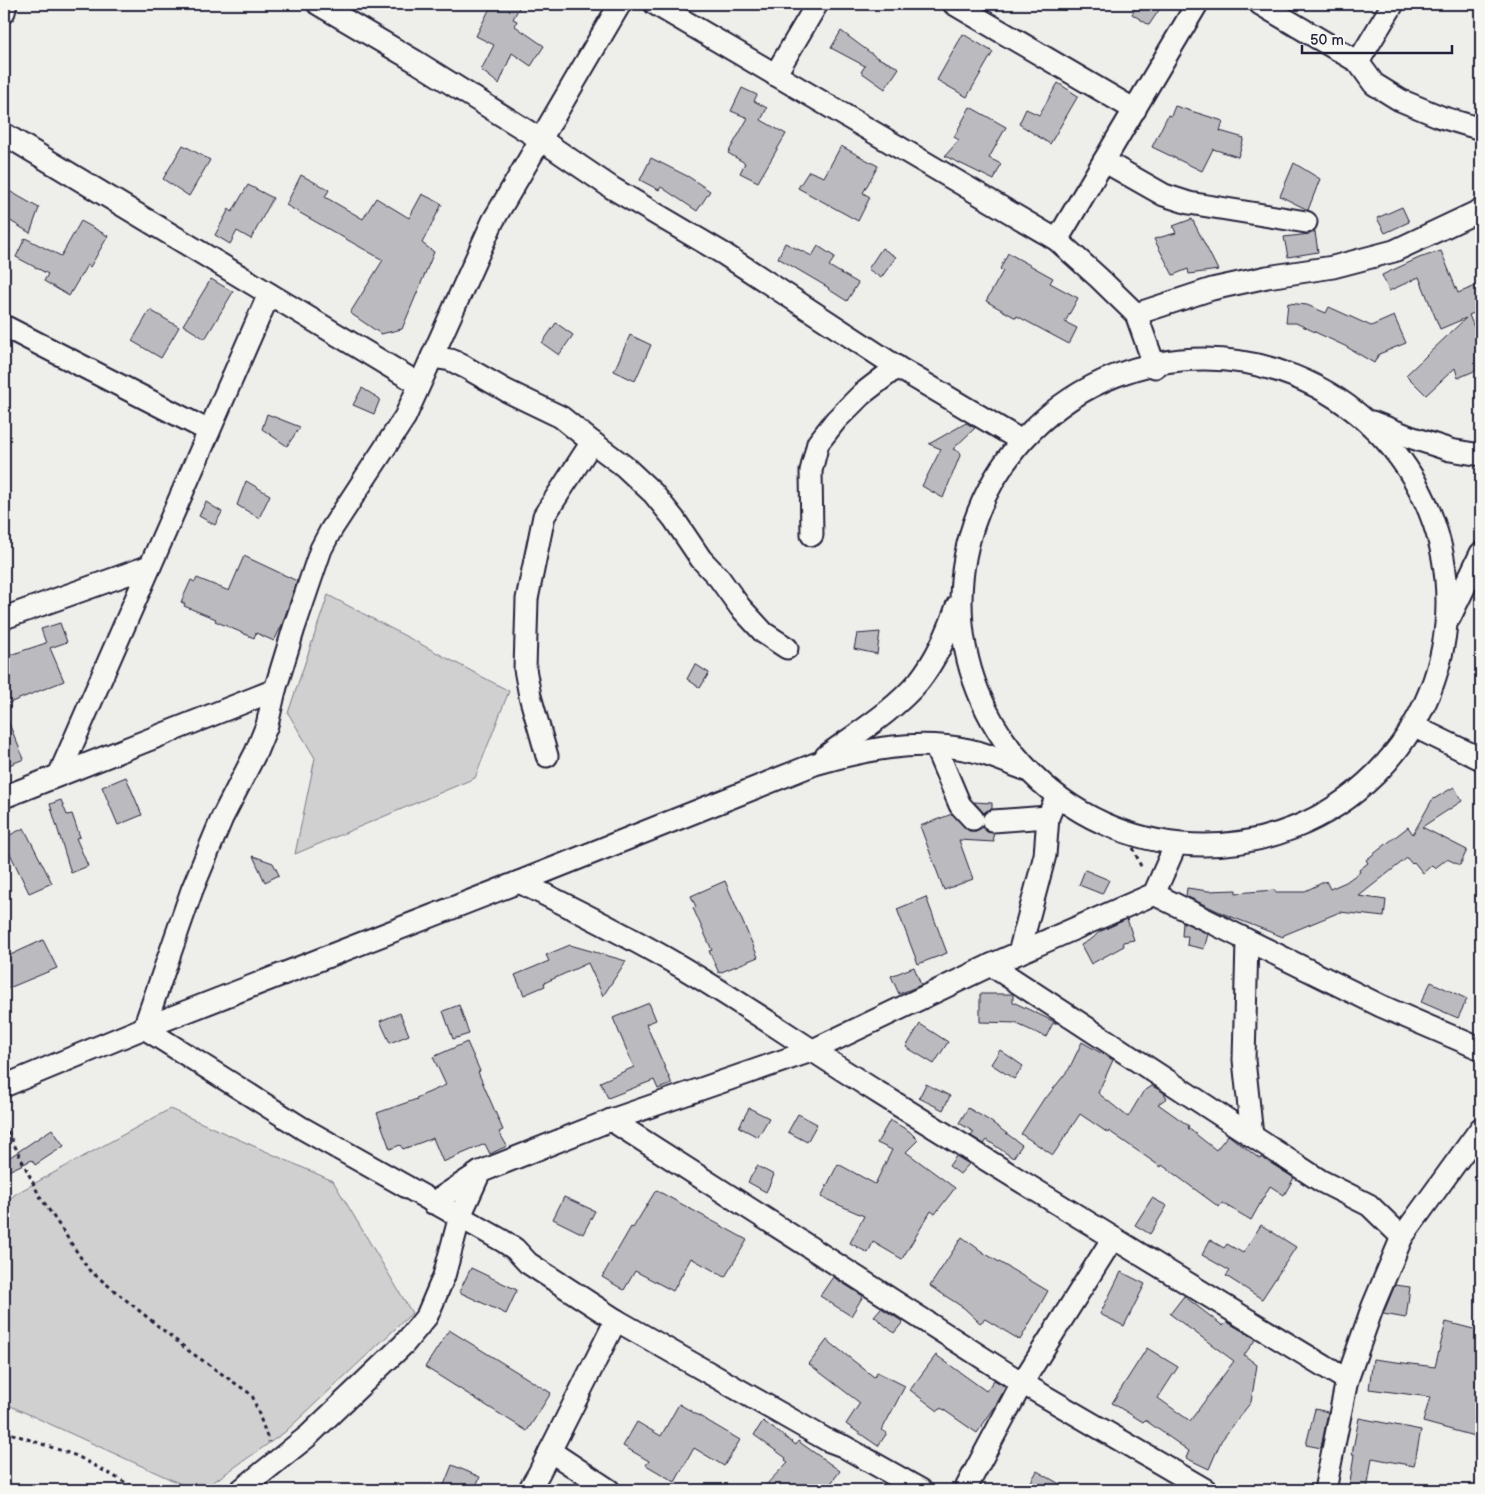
<svg xmlns="http://www.w3.org/2000/svg" width="1485" height="1494" viewBox="0 0 1485 1494" font-family="'Balsamiq Sans',sans-serif">
  <style>
    .green { fill: #d0d0d1; stroke: #797986 }
    .building { fill: #bbbbbf; stroke: #22223b }
    .lines { fill: none; stroke-linecap: round; stroke-linejoin: round }
    .minor-casing { stroke: #22223b; stroke-width: 25 }
    .path { stroke: #22223b; stroke-width: 3; stroke-dasharray: 4 4; stroke-linecap: butt }
    .minor { stroke: #f6f6f2; stroke-width: 21 }
  </style>
  <rect width="100%" height="100%" fill="#eeeeeb"/>
  <filter id="ink" filterUnits="userSpaceOnUse"><feTurbulence type="fractalNoise" baseFrequency=".02" numOctaves="2"/><feDisplacementMap in="SourceGraphic" scale="10" xChannelSelector="R" yChannelSelector="G"/><feConvolveMatrix kernelMatrix="1 2 1 2 8 2 1 2 1" color-interpolation-filters="sRGB"/></filter>
  <g filter="url(#ink)">
    <g class="green">
      <polygon points="328,595 509,691 475,778 295,854 315,758 288,713"/>
      <polygon points="170,1109 333,1181 412,1313 285,1432 202,1490 194,1490 4,1403 4,1203 17,1193"/>
    </g>
    <g class="building">
      <polygon points="492,4 521,4 513,19 517,21 515,26 544,46 531,66 512,53 499,84 481,70 494,45 476,36"/>
      <polygon points="1138,4 1163,4 1149,25 1132,14"/>
      <polygon points="841,31 876,57 899,68 885,89 861,72 865,66 831,48"/>
      <polygon points="963,34 993,52 967,97 937,80"/>
      <polygon points="1058,83 1078,96 1050,144 1019,124 1026,109 1039,115"/>
      <polygon points="742,88 757,95 754,101 767,108 761,120 786,134 758,182 740,173 745,163 728,153 748,118 731,111"/>
      <polygon points="1175,106 1223,121 1220,131 1244,138 1238,157 1213,149 1202,171 1152,147 1168,115 1171,116"/>
      <polygon points="970,107 1006,127 989,158 1001,164 994,180 945,156 959,140 954,137"/>
      <polygon points="183,145 210,160 189,196 163,179"/>
      <polygon points="841,146 878,166 863,193 870,197 858,221 798,188 809,171 824,177"/>
      <polygon points="651,158 689,177 710,191 697,211 661,187 659,190 640,180"/>
      <polygon points="1294,163 1320,179 1308,210 1280,196"/>
      <polygon points="301,175 329,190 325,197 363,219 376,198 409,218 422,194 442,204 422,243 434,252 402,329 381,334 350,313 383,260 286,205"/>
      <polygon points="248,185 273,198 251,239 237,231 230,244 215,235 229,209 232,212"/>
      <polygon points="4,188 39,208 30,233 4,217"/>
      <polygon points="1402,207 1409,222 1385,233 1377,218"/>
      <polygon points="1192,219 1218,270 1189,274 1188,269 1173,275 1154,239 1176,233 1173,226"/>
      <polygon points="81,221 108,236 90,267 87,265 69,296 44,281 48,274 16,257 25,238 61,256"/>
      <polygon points="1313,232 1315,232 1318,252 1288,257 1284,237 1310,234"/>
      <polygon points="785,243 812,256 818,246 835,257 829,266 858,283 847,301 828,289 829,288 778,258"/>
      <polygon points="882,248 896,257 881,278 868,269"/>
      <polygon points="1441,251 1458,293 1481,284 1481,310 1469,315 1481,344 1481,368 1458,378 1455,368 1426,395 1406,375 1466,318 1440,329 1419,277 1389,291 1382,275 1419,258"/>
      <polygon points="1008,253 1053,278 1050,283 1078,298 1065,322 1077,328 1069,344 1017,316 1016,318 986,301 1003,271 1000,269"/>
      <polygon points="211,279 233,292 205,339 183,325"/>
      <polygon points="1288,303 1307,305 1326,313 1329,307 1371,326 1394,316 1406,343 1379,354 1374,363 1345,346 1315,332 1296,323 1286,323"/>
      <polygon points="150,310 179,327 161,358 132,341"/>
      <polygon points="556,323 573,335 559,355 542,343"/>
      <polygon points="630,335 651,345 635,381 614,371"/>
      <polygon points="362,388 380,399 374,414 353,405"/>
      <polygon points="267,414 300,427 287,446 262,429"/>
      <polygon points="966,423 975,428 953,449 961,453 943,498 922,486 941,449 929,444"/>
      <polygon points="246,481 270,495 259,518 237,505"/>
      <polygon points="206,502 222,512 215,525 199,516"/>
      <polygon points="244,556 297,581 282,625 274,641 256,633 254,638 215,621 216,619 184,606 185,604 181,602 191,580 195,582 197,578 229,591"/>
      <polygon points="60,623 67,642 50,648 64,681 4,705 4,657 46,643 41,629"/>
      <polygon points="880,632 877,654 854,649 857,634"/>
      <polygon points="695,664 709,673 700,688 687,679"/>
      <polygon points="4,712 24,759 4,767"/>
      <polygon points="126,777 142,815 118,825 102,787"/>
      <polygon points="1454,787 1462,801 1422,827 1467,850 1460,865 1447,859 1435,868 1432,865 1423,873 1414,862 1412,864 1407,858 1359,896 1386,900 1384,917 1340,912 1284,935 1283,937 1224,914 1186,896 1187,888 1208,891 1236,890 1236,893 1275,890 1275,892 1303,892 1326,881 1330,889 1346,882 1360,872 1359,870 1368,863 1366,860 1408,827 1413,834 1432,800"/>
      <polygon points="61,800 67,815 72,814 80,837 76,838 88,866 71,873 50,804"/>
      <polygon points="974,802 992,803 992,809 984,813"/>
      <polygon points="952,814 969,831 976,831 982,827 987,832 993,833 994,842 959,840 973,879 944,890 920,826"/>
      <polygon points="24,828 52,883 29,893 4,841 4,838"/>
      <polygon points="253,856 273,863 279,875 265,882"/>
      <polygon points="1085,870 1109,880 1102,894 1079,885"/>
      <polygon points="725,881 758,957 719,973 709,951 712,950 693,908 696,907 691,896"/>
      <polygon points="926,897 947,953 918,964 897,909"/>
      <polygon points="1127,919 1134,940 1123,942 1124,946 1091,964 1081,945 1093,938 1099,932"/>
      <polygon points="1183,922 1208,934 1204,949 1187,945 1188,936 1182,936"/>
      <polygon points="43,940 57,968 4,990 4,958"/>
      <polygon points="570,945 626,961 603,996 588,963 544,983 545,986 524,995 515,975 549,961 546,955"/>
      <polygon points="914,967 921,985 899,994 891,976"/>
      <polygon points="1431,982 1467,999 1458,1018 1421,1002"/>
      <polygon points="980,994 1013,994 1013,1002 1057,1023 1053,1023 1046,1037 1017,1024 1018,1023 980,1022"/>
      <polygon points="649,1003 656,1020 646,1024 672,1084 658,1089 654,1080 608,1098 600,1082 634,1067 613,1018"/>
      <polygon points="459,1005 469,1034 453,1039 443,1011"/>
      <polygon points="400,1013 409,1035 390,1043 380,1021"/>
      <polygon points="920,1024 948,1042 934,1064 906,1047"/>
      <polygon points="467,1042 480,1071 478,1072 503,1130 499,1132 507,1146 490,1154 485,1144 443,1162 433,1138 403,1149 400,1145 390,1149 377,1113 417,1099 416,1098 446,1085 433,1057"/>
      <polygon points="1082,1042 1113,1060 1098,1093 1128,1117 1143,1092 1152,1086 1163,1092 1167,1098 1158,1104 1189,1126 1188,1128 1216,1150 1228,1135 1260,1159 1261,1157 1294,1178 1284,1195 1270,1186 1251,1220 1222,1203 1219,1207 1162,1165 1161,1167 1109,1131 1108,1133 1080,1114 1053,1155 1021,1134 1045,1097 1046,1098 1069,1069"/>
      <polygon points="1000,1050 1023,1066 1014,1079 991,1064"/>
      <polygon points="926,1084 950,1096 943,1110 919,1098"/>
      <polygon points="749,1108 769,1118 758,1137 739,1127"/>
      <polygon points="968,1108 990,1121 1022,1145 1013,1158 987,1140 984,1144 971,1136 974,1132 959,1123"/>
      <polygon points="798,1114 817,1124 807,1142 788,1132"/>
      <polygon points="890,1120 909,1131 918,1140 906,1152 955,1188 935,1214 931,1211 902,1259 873,1242 868,1253 850,1243 864,1216 821,1197 838,1164 875,1184 892,1150 877,1143"/>
      <polygon points="52,1129 64,1146 35,1165 32,1160 4,1173 4,1161"/>
      <polygon points="956,1156 969,1164 960,1174 949,1166"/>
      <polygon points="757,1166 774,1175 766,1192 748,1182"/>
      <polygon points="656,1190 747,1240 725,1277 691,1258 673,1291 635,1271 624,1290 602,1277 631,1227 633,1228"/>
      <polygon points="564,1197 595,1211 583,1234 553,1219"/>
      <polygon points="1152,1198 1167,1206 1150,1234 1135,1225"/>
      <polygon points="1261,1225 1296,1247 1262,1299 1226,1276 1230,1271 1202,1255 1210,1240 1224,1248 1227,1244 1243,1253"/>
      <polygon points="962,1237 984,1253 1048,1291 1020,1340 985,1319 980,1323 964,1308 930,1286"/>
      <polygon points="471,1268 517,1290 506,1314 459,1292"/>
      <polygon points="1121,1272 1145,1284 1124,1326 1100,1314"/>
      <polygon points="833,1277 863,1296 851,1316 820,1296"/>
      <polygon points="1395,1285 1410,1287 1406,1318 1383,1314"/>
      <polygon points="1184,1296 1223,1326 1227,1322 1256,1339 1244,1355 1257,1365 1251,1402 1221,1441 1209,1469 1186,1458 1189,1451 1145,1420 1143,1422 1112,1403 1147,1348 1178,1367 1158,1398 1190,1421 1234,1361 1170,1314"/>
      <polygon points="881,1308 903,1322 894,1333 874,1316"/>
      <polygon points="1446,1322 1481,1331 1481,1410 1474,1436 1423,1422 1430,1397 1369,1389 1373,1359 1435,1367"/>
      <polygon points="449,1330 551,1393 527,1431 425,1367"/>
      <polygon points="827,1340 874,1377 877,1372 905,1386 882,1430 887,1433 878,1446 846,1424 860,1403 809,1364"/>
      <polygon points="936,1355 986,1391 994,1380 1006,1387 994,1408 977,1433 941,1408 938,1411 910,1390"/>
      <polygon points="679,1404 740,1440 724,1466 694,1448 675,1482 646,1465 649,1461 623,1446 637,1422 661,1436"/>
      <polygon points="1315,1409 1328,1412 1321,1448 1306,1445"/>
      <polygon points="1359,1418 1421,1430 1414,1466 1372,1458 1367,1490 1349,1490 1354,1454 1352,1454"/>
      <polygon points="763,1421 796,1445 798,1441 840,1471 826,1490 761,1490 788,1462 785,1460 786,1458 754,1435"/>
      <polygon points="452,1465 480,1477 474,1490 442,1490"/>
      <polygon points="1037,1471 1070,1490 1026,1490"/>
    </g>
    <g class="lines">
      <defs>
        <g id="minor">
          <polyline points="318,4 415,61 540,139 612,188 724,254 897,367 1020,440"/>
          <polyline points="620,4 493,221 405,417 331,530 321,549 294,628 275,690 267,725 256,752 222,818 192,890 144,1028 302,1128 503,1241 515,1249 528,1263 616,1320 813,1432 827,1440 843,1446 921,1490"/>
          <polyline points="655,4 1057,240 1099,278 1136,314 1212,289 1267,277 1333,267 1394,251 1481,210"/>
          <polyline points="954,4 1135,110"/>
          <polyline points="1260,4 1358,62 1374,84 1400,100 1441,117 1481,129"/>
          <polyline points="4,12 6,4"/>
          <polyline points="1358,62 1393,4"/>
          <polyline points="775,75 817,4"/>
          <polyline points="4,134 419,384"/>
          <polyline points="1104,161 1164,195 1189,203 1306,222"/>
          <polyline points="1057,240 1197,4"/>
          <polyline points="1136,314 1155,367"/>
          <polyline points="4,326 209,431"/>
          <polyline points="432,357 451,360 465,367 507,391 561,417 592,442 544,516 527,599 525,669 530,696 547,756"/>
          <circle cx="1204" cy="602" r="243"/>
          <polyline points="1372,422 1410,437 1450,450 1481,455"/>
          <polyline points="592,442 624,466 653,493 674,519 701,559 719,578 740,607 764,633 787,648"/>
          <polyline points="812,535 811,471 818,443 836,420 862,394 897,367"/>
          <polyline points="1450,617 1481,553"/>
          <polyline points="4,618 150,566"/>
          <polyline points="1415,727 1481,759"/>
          <polyline points="935,746 960,805 973,819"/>
          <path d="M826 756C856 734 895 710 919 681 937 658 948 633 957 606"/>
          <polyline points="59,775 269,294"/>
          <polyline points="4,797 275,690"/>
          <polyline points="993,821 1048,817"/>
          <path d="M519 882C573 908 626 935 678 965 746 1005 811 1051 879 1093 1034 1190 1190 1285 1347 1380"/>
          <polyline points="1154,894 1381,1006 1481,1049"/>
          <polyline points="1247,941 1244,1060 1252,1136"/>
          <polyline points="1019,953 1045,855 1048,817 1057,796"/>
          <polyline points="991,965 1321,1181 1369,1205 1402,1237"/>
          <path d="M4 1086 144 1028 519 882 815 764C866 749 916 739 969 750 989 754 1008 763 1027 770"/>
          <polyline points="611,1120 1022,1383 1206,1490"/>
          <polyline points="433,1203 480,1172 611,1120 811,1051 991,965 1154,894 1176,844"/>
          <polyline points="550,1451 609,1490"/>
          <polyline points="241,1490 308,1436 404,1344 427,1316 444,1276 460,1216 480,1172"/>
          <polyline points="529,1490 539,1473 616,1320"/>
          <polyline points="965,1490 1022,1383 1113,1238"/>
          <polyline points="1325,1490 1347,1380 1373,1306 1402,1237 1481,1128"/>
        </g>
      </defs>
      <use href="#minor" class="minor-casing"/>
      <g class="path">
        <polyline points="1127,833 1142,869"/>
        <polyline points="4,1124 39,1195 89,1270 189,1351 252,1395 269,1442"/>
        <polyline points="4,1431 77,1456 139,1490"/>
      </g>
      <use href="#minor" class="minor"/>
    </g>
  </g>
  <rect width="1485" height="1494" fill="none" stroke="#f6f6f2" stroke-width="20"/>
  <rect x="10" y="10" width="1465" height="1474" fill="none" stroke="#22223b" stroke-width="2" filter="url(#ink)"/>
  <path d="M1302 45v8h150v-8" fill="none" stroke="#22223b" stroke-width="2.5"/>
  <text x="1310" y="45" font-size="15" fill="#22223b" stroke="#f6f6f2" stroke-width="4" paint-order="stroke">50 m</text>
</svg>
